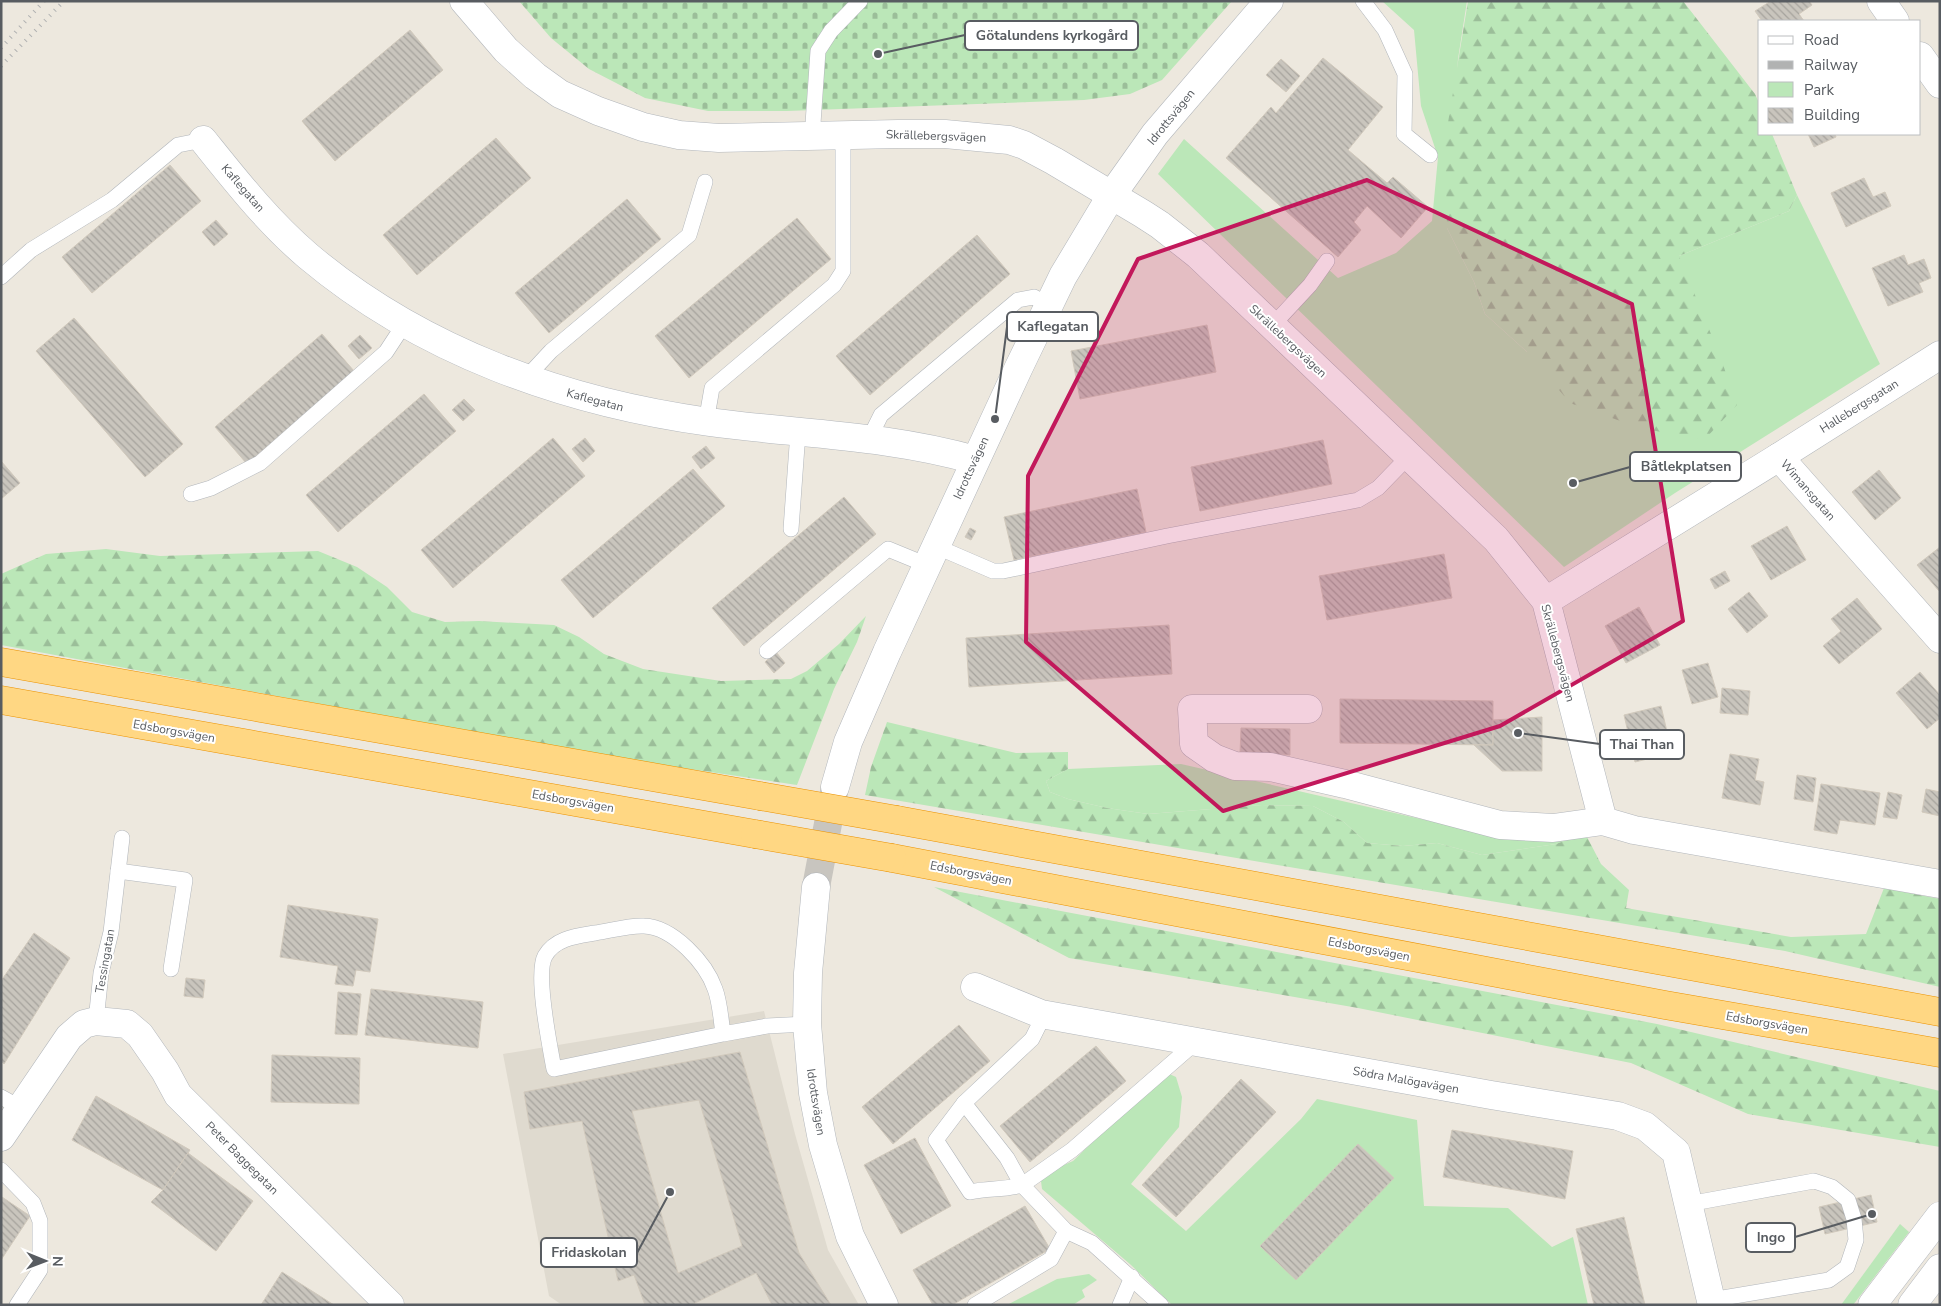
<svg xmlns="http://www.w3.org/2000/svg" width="1941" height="1306" viewBox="0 0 1941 1306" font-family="'Nunito Sans',sans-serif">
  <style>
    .education { fill: #dfdacf }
    .green { fill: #bbe7b8 }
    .forest { fill: url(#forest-firs) }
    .cemetery { fill: url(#cemetery-stones) }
    .building { fill: url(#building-back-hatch); stroke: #d1c9bc; fill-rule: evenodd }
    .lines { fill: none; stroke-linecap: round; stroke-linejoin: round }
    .street-tunnel { stroke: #c8c5bf; stroke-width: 28; stroke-dasharray: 28 14; stroke-linecap: butt }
    .lane-casing { stroke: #b2b6bb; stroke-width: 16 }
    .street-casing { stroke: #b2b6bb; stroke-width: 29 }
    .secondary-casing { stroke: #b5b9bf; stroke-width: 29 }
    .highway-casing { stroke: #eb9200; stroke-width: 29 }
    .lane { stroke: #fff; stroke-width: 15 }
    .street { stroke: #fff; stroke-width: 28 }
    .secondary { stroke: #fff; stroke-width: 28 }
    .highway { stroke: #ffd783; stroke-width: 28 }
    .rail { stroke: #b1b2b2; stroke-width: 4; stroke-dasharray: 1 6; stroke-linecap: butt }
    .highway-bridge-casing { stroke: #eb9200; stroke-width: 29; stroke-linecap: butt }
    .highway-bridge { stroke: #ffd783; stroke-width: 28 }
    .marked { fill: #c2185b; fill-opacity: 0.2; stroke: #c2185b; stroke-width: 4; stroke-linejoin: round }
    .labels { text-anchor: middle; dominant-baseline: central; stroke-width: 4; stroke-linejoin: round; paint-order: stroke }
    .street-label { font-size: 12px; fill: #585c61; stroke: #fff }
    .leader { fill: none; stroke: #585c61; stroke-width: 2 }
    .callout-dot { fill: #585c61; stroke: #fff; stroke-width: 2 }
    .callout { fill: #fff; stroke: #585c61; stroke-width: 2 }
    .callout-label { font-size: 14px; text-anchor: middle; font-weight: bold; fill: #585c61 }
  </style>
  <defs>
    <pattern id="forest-firs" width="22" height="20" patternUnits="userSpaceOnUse" patternTransform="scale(1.25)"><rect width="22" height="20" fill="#bbe7b8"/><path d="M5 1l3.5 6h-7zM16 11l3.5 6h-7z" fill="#9bbe99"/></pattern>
    <pattern id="cemetery-stones" width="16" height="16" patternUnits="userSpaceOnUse" patternTransform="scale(1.25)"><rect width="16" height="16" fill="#bbe7b8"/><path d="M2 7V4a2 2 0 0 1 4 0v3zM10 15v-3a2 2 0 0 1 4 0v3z" fill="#9bbe99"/></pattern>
    <pattern id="building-back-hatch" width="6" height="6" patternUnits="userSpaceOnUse" patternTransform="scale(1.25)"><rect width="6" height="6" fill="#c9c5bd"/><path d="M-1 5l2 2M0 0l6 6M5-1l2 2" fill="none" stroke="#a6a39d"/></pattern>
  </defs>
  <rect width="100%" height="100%" fill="#ede8de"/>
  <polygon class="education" points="764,1011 795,1134 828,1250 859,1305 562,1305 549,1296 503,1054"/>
  <g class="green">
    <polygon points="1382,1 1467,1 1458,59 1447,228 1474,282 1485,314 1527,352 1679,256 1789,211 1797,195 1880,364 1675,493 1564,567 1158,174 1184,139 1338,278 1396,253 1432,221 1438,157 1421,106 1414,30"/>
    <polygon points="1181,764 1469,830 1585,833 1556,844 1482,855 1437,843 1403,846 1367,843 1344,822 1313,806 1262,805 1148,814 1107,808 1068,799 1050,792 1046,781 1068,769"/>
    <polygon points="1165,1072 1176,1077 1182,1097 1179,1127 1131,1184 1186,1231 1301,1119 1317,1099 1417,1120 1424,1206 1508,1208 1552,1247 1573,1237 1588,1305 1172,1305 1131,1265 1042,1189 1041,1181 1057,1168 1073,1161"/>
    <polygon points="1900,1224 1909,1232 1853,1305 1841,1305"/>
    <polygon points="1089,1274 1097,1280 1082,1290 1085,1297 1073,1305 1007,1305 1057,1279"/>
  </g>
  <g class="forest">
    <polygon points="1468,1 1683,1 1755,94 1760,105 1760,134 1772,134 1797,195 1789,211 1679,256 1720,356 1737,405 1704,440 1640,428 1570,403 1527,352 1485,314 1474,282 1447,228 1445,141"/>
    <polygon points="106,549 160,556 318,551 357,567 387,587 412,612 445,622 479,621 554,625 579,637 604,654 643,669 721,681 791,679 807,671 839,644 866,616 857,642 834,689 797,785 596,755 1,645 1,574 46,554"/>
    <polygon points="887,722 1016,753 1068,752 1068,769 1046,781 1050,792 1068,799 1107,808 1148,814 1262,805 1313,806 1344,822 1367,843 1403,846 1437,843 1482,855 1556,844 1585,833 1601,864 1629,890 1626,908 1791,937 1866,934 1884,888 1940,899 1940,987 1785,951 865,795 871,767"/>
    <polygon points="934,887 1657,1024 1940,1091 1940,1147 1748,1114 1631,1063 1358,1008 1069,958"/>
  </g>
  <polygon class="cemetery" points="519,1 1232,1 1162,80 1130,94 1084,100 787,111 708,111 645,98 589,69 551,38"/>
  <g class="building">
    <polygon points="1771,1 1809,1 1812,5 1799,14 1804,21 1762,21 1755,11"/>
    <polygon points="410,30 443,70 335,161 302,121"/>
    <polygon points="1323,58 1383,107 1348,150 1387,183 1393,177 1428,207 1401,238 1367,206 1354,222 1361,230 1338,257 1226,158 1271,107 1276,113"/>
    <polygon points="1281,59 1300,76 1286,92 1266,75"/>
    <polygon points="1808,134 1835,134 1836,137 1814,147"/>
    <polygon points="496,138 531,178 417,275 383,235"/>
    <polygon points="170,165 201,201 92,293 62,257"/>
    <polygon points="1864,178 1873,197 1885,192 1891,206 1846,227 1831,193"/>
    <polygon points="627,199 661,239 549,333 515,293"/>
    <polygon points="797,218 831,259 689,378 655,336"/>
    <polygon points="216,220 228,234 214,246 202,232"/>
    <polygon points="977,235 1010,274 870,395 836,356"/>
    <polygon points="1904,255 1908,265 1924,259 1931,278 1919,283 1923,292 1888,306 1872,268"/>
    <polygon points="74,318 183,444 145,477 36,351"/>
    <polygon points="1207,325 1216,372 1080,399 1071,351"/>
    <polygon points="322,334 354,371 247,464 215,427"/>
    <polygon points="360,335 372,348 359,359 348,346"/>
    <polygon points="424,394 456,431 338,532 306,495"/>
    <polygon points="464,399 475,410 463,421 452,410"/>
    <polygon points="553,438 585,476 453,588 421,550"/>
    <polygon points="585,438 595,451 583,462 572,449"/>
    <polygon points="1323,440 1332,484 1200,511 1191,467"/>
    <polygon points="706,446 715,458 701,469 692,457"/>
    <polygon points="1,461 20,483 1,499"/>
    <polygon points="693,469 725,506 593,618 561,580"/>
    <polygon points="1879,470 1901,498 1875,520 1852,492"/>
    <polygon points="1137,489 1146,532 1014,560 1004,517"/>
    <polygon points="844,497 876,534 744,646 712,608"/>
    <polygon points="1787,526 1806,560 1771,580 1751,546"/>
    <polygon points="970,528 976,531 971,540 965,537"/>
    <polygon points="1940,547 1940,591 1939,591 1917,565"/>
    <polygon points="1444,554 1452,598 1327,620 1319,576"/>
    <polygon points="1725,571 1730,581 1715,589 1710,579"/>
    <polygon points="1749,592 1768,616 1747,633 1728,609"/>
    <polygon points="1857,598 1882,629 1839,664 1823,646 1841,631 1831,619"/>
    <polygon points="1639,607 1660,645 1626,663 1605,626"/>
    <polygon points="1169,625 1172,674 969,687 966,638"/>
    <polygon points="776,652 785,663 774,673 765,662"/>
    <polygon points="1708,663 1718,697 1692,704 1682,670"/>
    <polygon points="1920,672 1940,695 1940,718 1927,729 1896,693"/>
    <polygon points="1722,688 1750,691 1748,715 1720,713"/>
    <polygon points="1340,699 1493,701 1493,745 1340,743"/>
    <polygon points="1661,706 1672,753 1635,762 1624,715"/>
    <polygon points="1542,717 1542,771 1502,771 1474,745 1493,745 1493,720"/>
    <polygon points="1241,728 1290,729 1290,755 1240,754"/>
    <polygon points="1730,754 1759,759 1755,780 1764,782 1760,805 1722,798"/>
    <polygon points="1797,775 1816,778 1813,802 1794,799"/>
    <polygon points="1821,784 1880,793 1875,825 1840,820 1837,834 1814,830"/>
    <polygon points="1926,789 1940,792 1940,816 1922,812"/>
    <polygon points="1888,792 1902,795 1897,819 1883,817"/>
    <polygon points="288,905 378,919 370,972 356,970 353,986 335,984 338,966 280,957"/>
    <polygon points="34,933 70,958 4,1064 1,1061 1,981"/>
    <polygon points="186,978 205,980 203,998 184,996"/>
    <polygon points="371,989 483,1002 478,1048 365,1035"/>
    <polygon points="338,992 361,994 357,1035 335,1034"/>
    <polygon points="959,1025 990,1061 893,1144 862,1107"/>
    <polygon points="1096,1046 1126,1081 1030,1162 1000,1126"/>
    <path d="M740 1052 799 1253 831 1305H772L756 1273 691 1305H645L634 1275 618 1281 582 1121 530 1129 524 1092ZM699 1100 742 1246 678 1273 632 1111Z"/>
    <polygon points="272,1055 360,1058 359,1104 271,1102"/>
    <polygon points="1241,1079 1276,1112 1176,1217 1142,1185"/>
    <polygon points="96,1096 190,1150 163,1190 72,1140"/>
    <polygon points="1452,1130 1573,1151 1565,1199 1443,1177"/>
    <polygon points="915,1138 951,1206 901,1234 864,1165"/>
    <polygon points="1358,1144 1394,1178 1296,1280 1260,1246"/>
    <polygon points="188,1153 253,1201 216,1251 151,1202 163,1190"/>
    <polygon points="1871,1195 1877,1222 1825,1234 1819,1207"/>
    <polygon points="2,1197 30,1216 1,1260 1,1197"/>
    <polygon points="1025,1206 1050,1249 952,1305 933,1305 913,1270"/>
    <polygon points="1624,1217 1645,1305 1594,1305 1576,1229"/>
    <polygon points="282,1272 334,1305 261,1305"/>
  </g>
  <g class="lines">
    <polyline class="street-tunnel" points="816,887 835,787"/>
    <defs>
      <g id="lane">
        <polyline points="1363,1 1385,30 1405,74 1404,134 1430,155"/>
        <polyline points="812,138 818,51 831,31 860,1"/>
        <polyline points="1,277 31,250 112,200 178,145 203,140"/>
        <polyline points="1272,326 1310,285 1327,261"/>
        <polyline points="525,379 551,351 689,235 705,182"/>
        <polyline points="706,422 712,388 834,285 843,271 843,136"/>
        <polyline points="874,440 875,427 881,415 1018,300 1034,297 1048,305"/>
        <polyline points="191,494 211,488 260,463 386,352 405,323"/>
        <polyline points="791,529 798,432"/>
        <polyline points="935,546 993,571 1003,571 1167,536 1358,500 1378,488 1409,456"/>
        <polyline points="767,651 888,549 927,565"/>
        <polyline points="118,871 185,880 171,969"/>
        <path d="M1041 1014 1039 1025 1032 1039 964 1103 936 1140 970 1192C988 1188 1004 1190 1022 1185L1066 1231 1092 1243 1161 1305"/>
        <polyline points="96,1021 101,973 111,932 122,838"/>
        <path d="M723 1034C721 1020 720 1002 715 989 706 963 673 927 644 926 629 925 610 931 595 933 577 936 555 938 545 956 535 974 550 1047 554 1069L723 1034 767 1026 807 1024"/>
        <polyline points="1,1097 21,1108"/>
        <polyline points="964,1103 1007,1158 1022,1185 1072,1150 1188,1049 1189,1039"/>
        <polyline points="1,1170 33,1203 40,1221 40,1270 17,1305"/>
        <polyline points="1688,1204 1814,1181 1832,1187 1848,1200 1854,1219 1856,1240 1847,1267 1829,1280 1711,1300"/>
        <polyline points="975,1305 1051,1259 1066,1231"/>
        <polyline points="1120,1305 1132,1277"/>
      </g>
      <g id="street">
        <polyline points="464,1 506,50 535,76 560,94 598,111 643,127 679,135 719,138 898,134 945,134 1009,140 1024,145 1054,161 1143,214 1160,225 1198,255 1496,539 1546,601 1603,821 1634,830 1940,884"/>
        <polyline points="1881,1 1895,21"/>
        <polyline points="1920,56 1940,84"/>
        <path d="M203 140C236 181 268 222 308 256 421 351 564 402 709 422 798 434 888 435 975 460"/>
        <polyline points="1779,457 1940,355"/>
        <polyline points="1546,601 1779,457 1940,639"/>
        <polyline points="1308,709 1192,709 1194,744 1214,758 1235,766 1270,767 1345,784 1500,825 1553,828 1603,821"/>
        <polyline points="835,787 848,742 887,652 1019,367 1063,276 1111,196 1155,134 1269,1"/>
        <polyline points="816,887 808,973 807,1024 813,1093 823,1145 850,1236 884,1305"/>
        <polyline points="975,987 1041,1014 1491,1095 1618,1116 1645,1126 1676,1152 1712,1305"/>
        <polyline points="1,1137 69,1037 84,1024 96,1021 127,1024 140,1035 165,1071 178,1095 390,1305"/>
      </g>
      <g id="secondary">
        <polyline points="1872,1305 1940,1216"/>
        <polyline points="1912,1305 1940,1268"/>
      </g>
      <g id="highway">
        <polyline points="1,662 760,796"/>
        <polyline points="1,700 755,834"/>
        <polyline points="897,820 1940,1012"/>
        <polyline points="892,858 1665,1005 1940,1053"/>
      </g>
    </defs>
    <use href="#lane" class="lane-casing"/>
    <use href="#street" class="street-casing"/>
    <use href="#secondary" class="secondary-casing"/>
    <use href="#highway" class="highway-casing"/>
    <use href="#lane" class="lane"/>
    <use href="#street" class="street"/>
    <use href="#secondary" class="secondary"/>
    <use href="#highway" class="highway"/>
    <g class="rail">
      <polyline points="1,48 44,1"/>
      <polyline points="1,66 64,1"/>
    </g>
    <defs>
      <g id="highway-bridge">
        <polyline points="760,796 897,820"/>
        <polyline points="755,834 892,858"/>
      </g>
    </defs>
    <use href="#highway-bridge" class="highway-bridge-casing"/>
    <use href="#highway-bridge" class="highway-bridge"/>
  </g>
  <path class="marked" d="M1367 180 1632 304 1683 621 1500 726 1223 811 1026 642 1028 476 1138 259Z"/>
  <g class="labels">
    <g class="street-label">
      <text transform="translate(1171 117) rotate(-51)">Idrottsvägen</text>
      <text transform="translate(936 136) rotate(2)">Skrällebergsvägen</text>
      <text transform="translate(243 188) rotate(49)">Kaflegatan</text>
      <text transform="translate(1288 341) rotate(43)">Skrällebergsvägen</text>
      <text transform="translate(595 400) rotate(15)">Kaflegatan</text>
      <text transform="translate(1859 406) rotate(-32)">Hallebergsgatan</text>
      <text transform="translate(971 468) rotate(-65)">Idrottsvägen</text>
      <text transform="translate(1808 490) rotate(49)">Wimansgatan</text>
      <text transform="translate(1558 653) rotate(75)">Skrällebergsvägen</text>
      <text transform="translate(174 731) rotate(10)">Edsborgsvägen</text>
      <text transform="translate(573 801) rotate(10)">Edsborgsvägen</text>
      <text transform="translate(971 873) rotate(11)">Edsborgsvägen</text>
      <text transform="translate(1369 949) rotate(11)">Edsborgsvägen</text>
      <text transform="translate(105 961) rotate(-80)">Tessingatan</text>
      <text transform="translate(1767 1023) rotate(10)">Edsborgsvägen</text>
      <text transform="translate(1406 1080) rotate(10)">Södra Malögavägen</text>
      <text transform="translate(816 1102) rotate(81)">Idrottsvägen</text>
      <text transform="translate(242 1158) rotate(45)">Peter Baggegatan</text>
    </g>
  </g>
  <path class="leader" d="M878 54L965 35M995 419L1007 327M1573 483L1630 467M1518 733L1600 744M1872 1214L1795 1237M670 1192L637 1253"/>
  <g class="callout-dot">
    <circle cx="878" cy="54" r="5"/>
    <circle cx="995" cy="419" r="5"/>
    <circle cx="1573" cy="483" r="5"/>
    <circle cx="1518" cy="733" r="5"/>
    <circle cx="1872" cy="1214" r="5"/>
    <circle cx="670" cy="1192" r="5"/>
  </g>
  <g class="callout">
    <rect x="965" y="21" width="173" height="29" rx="5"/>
    <rect x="1007" y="312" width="91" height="29" rx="5"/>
    <rect x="1630" y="452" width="111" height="29" rx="5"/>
    <rect x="1600" y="730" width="84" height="29" rx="5"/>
    <rect x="1746" y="1223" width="49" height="29" rx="5"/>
    <rect x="541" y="1238" width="96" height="29" rx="5"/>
  </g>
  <g class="callout-label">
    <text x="1052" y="40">Götalundens kyrkogård</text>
    <text x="1053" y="331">Kaflegatan</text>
    <text x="1686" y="471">Båtlekplatsen</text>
    <text x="1642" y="749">Thai Than</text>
    <text x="1771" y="1242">Ingo</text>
    <text x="589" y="1257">Fridaskolan</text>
  </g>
  <rect width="1941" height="1306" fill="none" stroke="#585c61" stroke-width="5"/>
  <rect x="1758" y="20" width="162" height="115" fill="#ffffff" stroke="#bcbec0"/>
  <rect x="1768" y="36" width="25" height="8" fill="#ffffff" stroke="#bcbec0"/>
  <text x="1804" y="45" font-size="15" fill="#585c61">Road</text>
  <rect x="1768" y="61" width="25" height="8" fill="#b1b2b2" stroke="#bcbec0"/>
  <text x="1804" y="70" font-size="15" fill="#585c61">Railway</text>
  <rect x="1768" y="82" width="25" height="15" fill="#bbe7b8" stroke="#bcbec0"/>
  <text x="1804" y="95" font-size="15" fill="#585c61">Park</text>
  <rect x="1768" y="108" width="25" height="15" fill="url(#building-back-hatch)" stroke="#bcbec0"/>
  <text x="1804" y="120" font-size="15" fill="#585c61">Building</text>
  <g transform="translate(45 1261) rotate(91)" stroke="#ffffff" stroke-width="4" paint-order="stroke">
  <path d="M0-4L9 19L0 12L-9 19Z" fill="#585c61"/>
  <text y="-8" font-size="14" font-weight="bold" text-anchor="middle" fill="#585c61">N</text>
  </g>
</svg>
